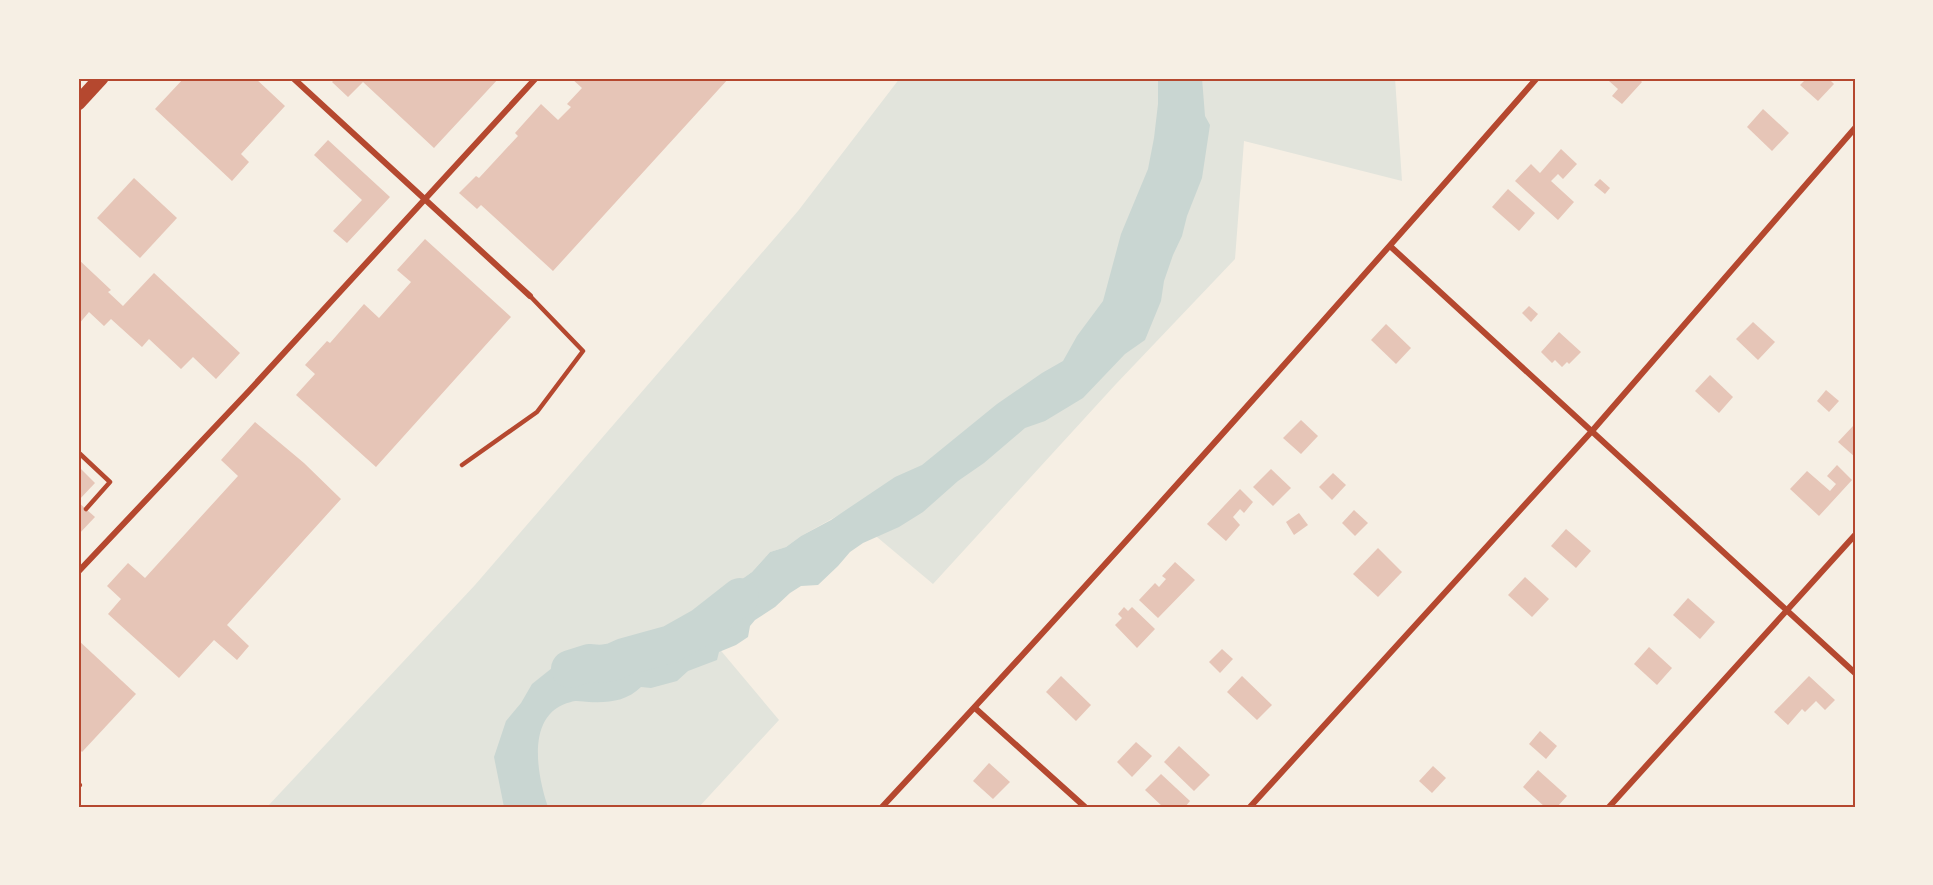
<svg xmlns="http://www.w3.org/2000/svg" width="1933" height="885" viewBox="0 0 1933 885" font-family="'Space Grotesk',sans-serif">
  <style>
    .green { fill: #e2e4dc }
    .water { fill: #c9d6d2 }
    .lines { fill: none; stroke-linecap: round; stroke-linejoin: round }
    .river { stroke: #c9d6d2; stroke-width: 38 }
    .building { fill: #e6c5b7 }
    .service { stroke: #b5482f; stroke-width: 4.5 }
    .minor { stroke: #b5482f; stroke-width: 6 }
    .primary { stroke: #b5482f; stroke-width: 15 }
    .neatline { fill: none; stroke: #b5482f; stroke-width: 2 }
  </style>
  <rect width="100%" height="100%" fill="#f6efe4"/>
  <polygon class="green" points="900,78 1395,78 1402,181 1244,141 1235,259 1116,384 933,584 846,511 801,536 786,547 770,552 752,572 721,594 696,621 779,720 699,807 267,807 475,585 798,211"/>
  <path class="water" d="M1158 78H1202L1205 116 1210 125 1202 178 1187 216 1182 236 1173 255 1164 281 1161 301 1145 340 1125 354 1083 398 1045 421 1025 428 984 463 958 481 923 512 899 527 863 543 850 552 838 566 818 585 801 586 790 593 775 607 755 620 750 626 748 637 736 645 719 652 717 660 688 671 677 681 651 688 641 687C627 701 609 703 589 702 584 702 576 700 571 702 525 713 537 775 548 807H504L494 757 506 721 521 703 532 684 552 668 589 654H601L629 664 650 659 686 643 698 629 721 594 752 572 770 552 786 547 801 536 831 520 895 477 922 465 997 404 1042 373 1063 361 1077 336 1103 301 1121 234 1148 169 1154 138 1158 104Z"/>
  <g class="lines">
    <polyline class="river" points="570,669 589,663 601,664 613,662 624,657 671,644 703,626 740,597"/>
  </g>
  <g class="building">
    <polygon points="184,78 255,78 285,106 241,154 249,162 232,181 155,109"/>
    <polygon points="336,78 499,78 434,148 363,82 348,97 332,82"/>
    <polygon points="571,78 729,78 553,271 481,205 477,209 459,193 476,176 479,178 518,136 515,133 541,104 558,120 571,107 567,104 582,88"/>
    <polygon points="1612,78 1638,78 1642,82 1622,104 1612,96 1618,89 1609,81"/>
    <polygon points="1807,78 1828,78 1834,84 1818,101 1800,85"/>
    <polygon points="1763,109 1789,133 1772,151 1747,127"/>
    <polygon points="328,140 390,197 347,243 333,231 362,200 314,155"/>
    <polygon points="1561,149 1577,164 1563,179 1558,174 1551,181 1574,202 1558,220 1515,181 1531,164 1540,173"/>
    <polygon points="134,178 177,218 140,258 97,218"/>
    <polygon points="1600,179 1610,188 1605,194 1594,185"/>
    <polygon points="1508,189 1535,213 1519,231 1492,207"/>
    <polygon points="425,239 511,317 376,467 296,395 315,374 305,365 327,341 330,343 364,304 379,318 411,282 397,270"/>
    <polygon points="78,259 111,290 108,292 123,306 154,273 240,353 216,379 193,357 181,369 149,339 142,347 111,319 104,326 89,312 78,325"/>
    <polygon points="1529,306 1538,314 1531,322 1522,313"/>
    <polygon points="1753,322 1775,342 1758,360 1736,339"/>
    <polygon points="1386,324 1411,348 1396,364 1371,340"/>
    <polygon points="1559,332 1581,352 1569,364 1567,362 1562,367 1555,360 1552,363 1541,352"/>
    <polygon points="1710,375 1733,397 1719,413 1695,391"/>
    <polygon points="1826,390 1839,401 1829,412 1817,401"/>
    <polygon points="1301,420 1318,436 1301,454 1283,438"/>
    <polygon points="255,422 304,463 341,499 227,625 249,646 237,660 214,640 179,678 108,614 121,599 107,586 128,563 145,578 238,476 221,460"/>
    <polygon points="1853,426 1855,427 1855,457 1838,442"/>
    <polygon points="1837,465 1852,480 1819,516 1790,489 1807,471 1830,491 1836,484 1827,476"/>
    <polygon points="78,466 95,483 78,501"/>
    <polygon points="1271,469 1291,488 1273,506 1253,487"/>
    <polygon points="1333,473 1346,485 1332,500 1319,487"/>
    <polygon points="1240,489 1253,502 1244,513 1240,509 1233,517 1240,525 1226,541 1207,524"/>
    <polygon points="78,502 95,517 78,535"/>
    <polygon points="1354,510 1368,523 1355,536 1342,523"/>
    <polygon points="1299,513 1308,525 1294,535 1286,522"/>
    <polygon points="1566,529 1591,551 1576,568 1551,546"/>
    <polygon points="1378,548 1402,572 1378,597 1353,574"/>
    <polygon points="1175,562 1195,580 1158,618 1139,600 1155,583 1159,587 1166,579 1162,576"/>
    <polygon points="1525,577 1549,599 1532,617 1508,595"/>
    <polygon points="1688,598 1715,622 1700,639 1673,615"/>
    <polygon points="1124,607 1128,611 1132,607 1155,629 1137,648 1115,625 1122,618 1118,614"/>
    <polygon points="78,640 136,694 82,752 78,748"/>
    <polygon points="1649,647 1672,668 1657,685 1634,664"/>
    <polygon points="1222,649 1233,659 1220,673 1209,662"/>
    <polygon points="1061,676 1091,705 1076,721 1046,692"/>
    <polygon points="1242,676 1272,705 1257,720 1227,692"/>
    <polygon points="1809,676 1835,700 1825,710 1816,701 1805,712 1802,709 1788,725 1774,712"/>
    <polygon points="1540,731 1557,746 1546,759 1529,744"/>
    <polygon points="1136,742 1152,756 1132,777 1117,762"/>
    <polygon points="1179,746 1210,775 1194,791 1164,762"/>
    <polygon points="989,763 1010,782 993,799 973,781"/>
    <polygon points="1433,766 1446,778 1432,793 1419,781"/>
    <polygon points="1538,770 1567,796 1557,807 1545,807 1523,787"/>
    <polygon points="1161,774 1190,801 1185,807 1163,807 1145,790"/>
  </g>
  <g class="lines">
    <g class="service">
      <polyline points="78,452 110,482 86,509"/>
      <polyline points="462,465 537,412 583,351 530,296"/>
    </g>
    <g class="minor">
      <polyline points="293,78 530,296"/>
      <polyline points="1390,246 1855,673"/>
      <polyline points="78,572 249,391 536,78"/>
      <polyline points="975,708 1085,807"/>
      <polyline points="78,784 79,785"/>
      <path d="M882 807C1105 568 1322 324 1537 78"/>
      <polyline points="1250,807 1592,431 1855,128"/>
      <polyline points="1609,807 1855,535"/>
    </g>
    <polyline class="primary" points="78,103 101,78"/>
  </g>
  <rect width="1933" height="885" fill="none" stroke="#f6efe4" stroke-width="159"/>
  <rect x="80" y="80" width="1774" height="726" class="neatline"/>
</svg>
